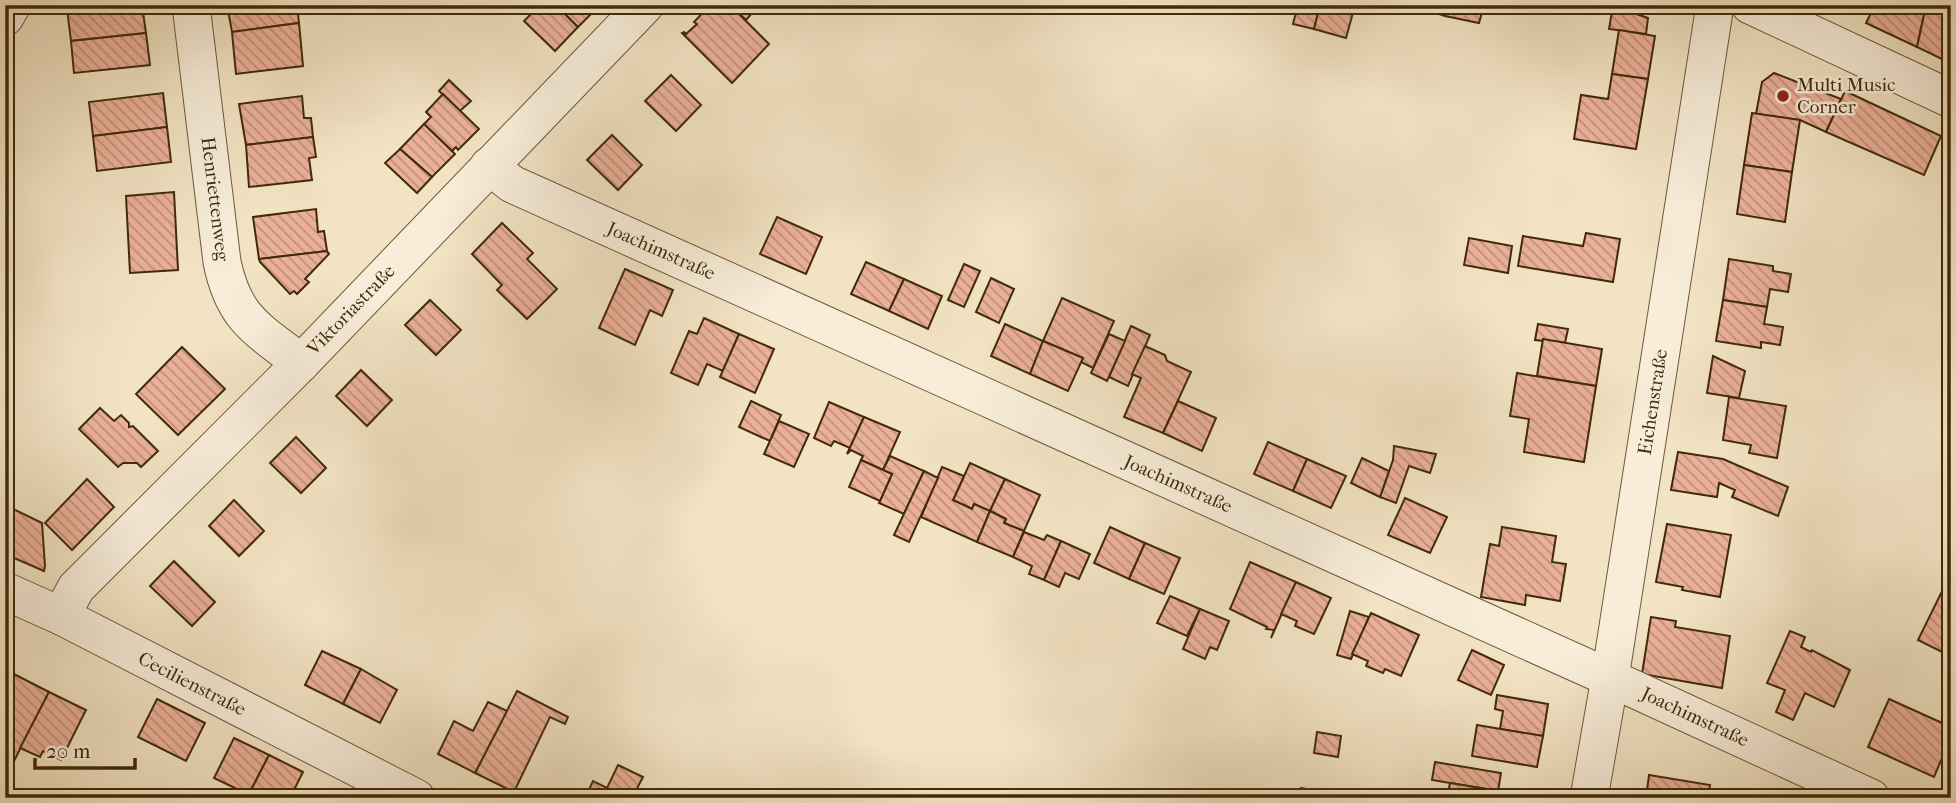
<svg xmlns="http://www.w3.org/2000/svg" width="1956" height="803" viewBox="0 0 1956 803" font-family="'IM FELL French Canon',serif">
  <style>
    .building { fill: url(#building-back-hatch); stroke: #412b07; stroke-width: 2 }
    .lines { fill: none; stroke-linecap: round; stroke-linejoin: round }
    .street-casing { stroke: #6d5936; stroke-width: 39 }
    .street { stroke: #f7edd9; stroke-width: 37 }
    .poi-dot { fill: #8f2418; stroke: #f7edd9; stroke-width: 2.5 }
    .labels { text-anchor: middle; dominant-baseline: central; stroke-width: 5; stroke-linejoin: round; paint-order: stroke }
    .poi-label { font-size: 19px; fill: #412b07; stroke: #f7edd9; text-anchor: start }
    .street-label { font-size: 19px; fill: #412b07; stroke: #f7edd9 }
  </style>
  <defs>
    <pattern id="building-back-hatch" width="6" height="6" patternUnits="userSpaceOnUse" patternTransform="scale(1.75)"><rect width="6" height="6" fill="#ebb099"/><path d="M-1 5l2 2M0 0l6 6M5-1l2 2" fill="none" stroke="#c08f7b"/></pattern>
  </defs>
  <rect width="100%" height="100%" fill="#f2e3c4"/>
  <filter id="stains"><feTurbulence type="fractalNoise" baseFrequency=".00286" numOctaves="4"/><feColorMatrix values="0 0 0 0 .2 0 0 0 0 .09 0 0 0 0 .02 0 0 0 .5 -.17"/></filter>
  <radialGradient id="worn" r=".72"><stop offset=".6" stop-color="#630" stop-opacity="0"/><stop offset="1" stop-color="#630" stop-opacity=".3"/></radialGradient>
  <g class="building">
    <polygon points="101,5 142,5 146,33 71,41 67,9"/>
    <polygon points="227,5 297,5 299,23 232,32"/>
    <polygon points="540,5 556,5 578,27 555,51 524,21"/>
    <polygon points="556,5 600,5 578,27"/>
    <polygon points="710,5 730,5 769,44 732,83 682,33 684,32 686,34 697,24 694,22"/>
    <polygon points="730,5 759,5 746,20"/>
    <polygon points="1298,5 1320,5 1314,29 1293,24"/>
    <polygon points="1320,5 1355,5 1346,38 1314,29"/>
    <polygon points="1411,5 1448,5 1445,16"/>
    <polygon points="1448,5 1484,5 1479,23 1445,16"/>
    <polygon points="1875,5 1926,5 1917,47 1866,23"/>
    <polygon points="1613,6 1648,18 1646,34 1609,29"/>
    <polygon points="1926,6 1951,17 1950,63 1917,47"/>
    <polygon points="299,23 303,66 236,74 232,32"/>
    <polygon points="1619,30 1655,36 1648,79 1612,74"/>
    <polygon points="146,33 150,65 74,73 71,41"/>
    <polygon points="1774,73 1841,99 1826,132 1800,120 1756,114 1762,82"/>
    <polygon points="1612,74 1648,79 1636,149 1574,139 1581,95 1608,99"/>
    <polygon points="671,75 701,105 676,131 645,101"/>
    <polygon points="449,80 471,101 460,111 439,91"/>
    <polygon points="1845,91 1941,136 1924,175 1826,132"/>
    <polygon points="163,93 167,127 93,136 89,102"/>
    <polygon points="443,94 479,129 458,150 456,147 452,151 424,124 431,117 426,112"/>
    <polygon points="302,96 304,118 311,118 313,137 246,145 239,104"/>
    <polygon points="1752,113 1800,120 1792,172 1744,165"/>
    <polygon points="424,124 455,154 432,177 400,149"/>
    <polygon points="167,127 171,162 97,171 93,136"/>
    <polygon points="612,135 642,165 618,190 587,160"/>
    <polygon points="313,137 316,157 309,158 312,180 249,187 246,145"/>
    <polygon points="400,149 432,177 417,193 385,163"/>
    <polygon points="1744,165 1792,172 1785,222 1737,214"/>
    <polygon points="174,192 178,270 130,273 126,196"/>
    <polygon points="316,209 318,232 324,231 327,251 259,259 253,217"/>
    <polygon points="777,217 822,237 806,274 760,254"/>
    <polygon points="502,223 533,253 527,259 557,289 527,319 497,290 502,285 472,254"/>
    <polygon points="1586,233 1620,239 1613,282 1518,266 1523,236 1583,246"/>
    <polygon points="1469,238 1512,246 1508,273 1464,265"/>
    <polygon points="327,251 329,254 305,279 309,282 297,294 294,291 290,294 260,262 259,259"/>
    <polygon points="1729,259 1773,266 1773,271 1791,274 1788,292 1770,289 1767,307 1723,300"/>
    <polygon points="866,262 904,279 889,311 851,294"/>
    <polygon points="964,264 980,271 964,307 948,300"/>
    <polygon points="625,269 673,290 662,316 650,310 635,345 599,328"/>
    <polygon points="991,278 1014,289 999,323 976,312"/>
    <polygon points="904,279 942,296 928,329 889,311"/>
    <polygon points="1062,298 1114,321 1093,368 1081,362 1083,358 1043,341"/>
    <polygon points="430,300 461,330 436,355 405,325"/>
    <polygon points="1723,300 1767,307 1764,324 1783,327 1780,345 1761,342 1761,348 1716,341"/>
    <polygon points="704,318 739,334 723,371 707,364 698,385 671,373 689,331 697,334"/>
    <polygon points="1005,324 1043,341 1030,374 991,356"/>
    <polygon points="1538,324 1568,329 1565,343 1535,340"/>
    <polygon points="1131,326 1150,335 1128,386 1109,377"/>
    <polygon points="739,334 774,349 755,393 720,377"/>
    <polygon points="1109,334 1125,341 1107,381 1091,373"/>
    <polygon points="1543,339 1602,349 1596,386 1537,376"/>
    <polygon points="1043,341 1083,358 1068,391 1030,374"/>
    <polygon points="1145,346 1165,355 1167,361 1191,372 1163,433 1124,417 1141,378 1132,374"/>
    <polygon points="182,347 225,389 178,435 136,394"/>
    <polygon points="1713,356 1745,371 1739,398 1707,393"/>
    <polygon points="361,370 392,400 367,426 336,396"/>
    <polygon points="1517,373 1596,386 1584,462 1524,452 1529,419 1510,416"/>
    <polygon points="1729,397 1786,406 1777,458 1749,453 1751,445 1723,440"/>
    <polygon points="751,401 781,415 770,441 739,427"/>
    <polygon points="1178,401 1216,418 1202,451 1163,433"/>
    <polygon points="829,402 864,417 850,448 834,441 831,446 814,438"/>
    <polygon points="100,408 114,421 121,415 129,423 129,427 133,426 158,451 141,467 137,463 123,463 118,467 79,429"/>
    <polygon points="864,417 900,432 883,470 861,460 863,456 851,450 847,454"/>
    <polygon points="779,421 809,434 794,467 764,454"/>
    <polygon points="5,434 14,437 5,466"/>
    <polygon points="296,437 326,468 301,493 270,463"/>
    <polygon points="1268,442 1307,459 1293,491 1254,474"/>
    <polygon points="1394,446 1436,454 1430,473 1409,466 1396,503 1380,497 1393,460"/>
    <polygon points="1678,452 1723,459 1788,487 1778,516 1732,497 1735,490 1719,483 1717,497 1671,490"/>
    <polygon points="890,456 924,471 904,514 879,503 892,474 883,470"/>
    <polygon points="1362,458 1389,471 1380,497 1351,483"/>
    <polygon points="1307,459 1346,476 1331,508 1293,491"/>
    <polygon points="861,460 892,474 880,501 849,487"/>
    <polygon points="970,463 1005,479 990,511 974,504 972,509 953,500"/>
    <polygon points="942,467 964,476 953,500 972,509 974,504 990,511 977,542 921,517"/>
    <polygon points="924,471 938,478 909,542 894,535"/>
    <polygon points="87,479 114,507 72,550 45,523"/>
    <polygon points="1005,479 1040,495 1024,531 1004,523 1006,519 990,511"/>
    <polygon points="1405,498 1447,517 1430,553 1388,535"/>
    <polygon points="234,500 264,531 239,556 209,526"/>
    <polygon points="5,505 42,523 45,566 44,571 5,554"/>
    <polygon points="990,511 1006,519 1004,523 1024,531 1013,557 977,542"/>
    <polygon points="1667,524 1731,535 1720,597 1682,590 1683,587 1656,582"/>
    <polygon points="1110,527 1145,543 1129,579 1094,563"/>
    <polygon points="1502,527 1556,536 1552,562 1566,564 1560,601 1526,595 1525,605 1481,597 1490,544 1499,546"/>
    <polygon points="1024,532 1044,540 1047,535 1061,541 1044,580 1029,574 1032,566 1013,557"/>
    <polygon points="1061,541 1090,554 1079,579 1065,573 1059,587 1044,580"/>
    <polygon points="1145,543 1180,558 1164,594 1129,579"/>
    <polygon points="174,561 215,602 192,626 150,586"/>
    <polygon points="1250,562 1296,582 1271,638 1274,630 1266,629 1267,627 1230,609"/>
    <polygon points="1951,573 1951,633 1942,652 1918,640"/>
    <polygon points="1296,582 1331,598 1314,634 1295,626 1297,621 1281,614"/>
    <polygon points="1170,596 1200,609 1187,636 1157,623"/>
    <polygon points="1200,609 1229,621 1217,650 1210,647 1205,659 1183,649"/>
    <polygon points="1350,611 1369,617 1351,659 1337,655"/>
    <polygon points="1371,613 1419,635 1401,676 1385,669 1383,673 1366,666 1368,661 1352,654"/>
    <polygon points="1651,617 1676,621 1675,627 1730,636 1722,688 1642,674"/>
    <polygon points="1790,631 1805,637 1801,647 1811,652 1812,650 1850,670 1834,707 1805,693 1793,720 1776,712 1785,690 1767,683"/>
    <polygon points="1472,650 1504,665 1491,695 1458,680"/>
    <polygon points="322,651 361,669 343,704 305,685"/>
    <polygon points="361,669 397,690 380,723 343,704"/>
    <polygon points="12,673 49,692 11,767 5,764 5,687"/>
    <polygon points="517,691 568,717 565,724 550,717 514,792 475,773"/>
    <polygon points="49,692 86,710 61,760 43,751 40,757 20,748"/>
    <polygon points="1497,695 1548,704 1543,736 1500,729 1503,711 1495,709"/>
    <polygon points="157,699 205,723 186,761 138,737"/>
    <polygon points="1889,699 1951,727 1951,737 1934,777 1868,747"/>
    <polygon points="488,702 507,711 475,773 438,754 454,721 473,731"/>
    <polygon points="1477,725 1543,736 1537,767 1472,756"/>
    <polygon points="1317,732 1341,736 1338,757 1314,753"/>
    <polygon points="234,738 269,755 247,798 230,798 235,788 214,778"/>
    <polygon points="269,755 303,772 290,798 247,798"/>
    <polygon points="1435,762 1501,773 1498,791 1432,780"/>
    <polygon points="618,765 643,777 632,798 585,798 593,781 607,788"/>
    <polygon points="1649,775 1710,785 1708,798 1646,798"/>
    <polygon points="1450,783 1487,789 1485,798 1447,798"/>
    <polygon points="1301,788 1323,792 1322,798 1299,798"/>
  </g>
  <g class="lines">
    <defs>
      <g id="street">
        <path d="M191 5 222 262C234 320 258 329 301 363"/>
        <polyline points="1750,5 1951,99"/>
        <polyline points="5,17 12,5"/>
        <polyline points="489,166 512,184 1610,678 1871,798"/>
        <polyline points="5,591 61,616 416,798"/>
        <polyline points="61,616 76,588 301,363 645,5"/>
        <polyline points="1589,798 1610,678 1715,5"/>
      </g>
    </defs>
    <use href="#street" class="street-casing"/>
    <use href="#street" class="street"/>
  </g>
  <circle class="poi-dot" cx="1783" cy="96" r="7"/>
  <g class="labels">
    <g class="poi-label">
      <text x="1797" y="85">Multi Music<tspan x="1797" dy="22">Corner</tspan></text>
    </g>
    <g class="street-label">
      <text transform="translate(215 199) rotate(83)">Henriettenweg</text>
      <text transform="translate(661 251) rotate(24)">Joachimstraße</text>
      <text transform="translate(351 310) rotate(-46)">Viktoriastraße</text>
      <text transform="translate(1653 402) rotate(-81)">Eichenstraße</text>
      <text transform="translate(1178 484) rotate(24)">Joachimstraße</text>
      <text transform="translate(192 684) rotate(27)">Cecilienstraße</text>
      <text transform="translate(1695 717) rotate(25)">Joachimstraße</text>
    </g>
  </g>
  <rect width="1956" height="803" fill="none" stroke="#f2e3c4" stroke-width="28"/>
  <rect x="7" y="7" width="1942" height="789" fill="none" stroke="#412b07" stroke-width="3.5"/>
  <rect x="14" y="14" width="1928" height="775" fill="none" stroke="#412b07" stroke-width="2"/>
  <path d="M35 758v10h100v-10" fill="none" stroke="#412b07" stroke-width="3.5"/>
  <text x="46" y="758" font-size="21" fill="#412b07" stroke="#f7edd9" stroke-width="5" paint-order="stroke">20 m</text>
  <rect width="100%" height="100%" filter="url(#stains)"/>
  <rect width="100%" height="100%" fill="url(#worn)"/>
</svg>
